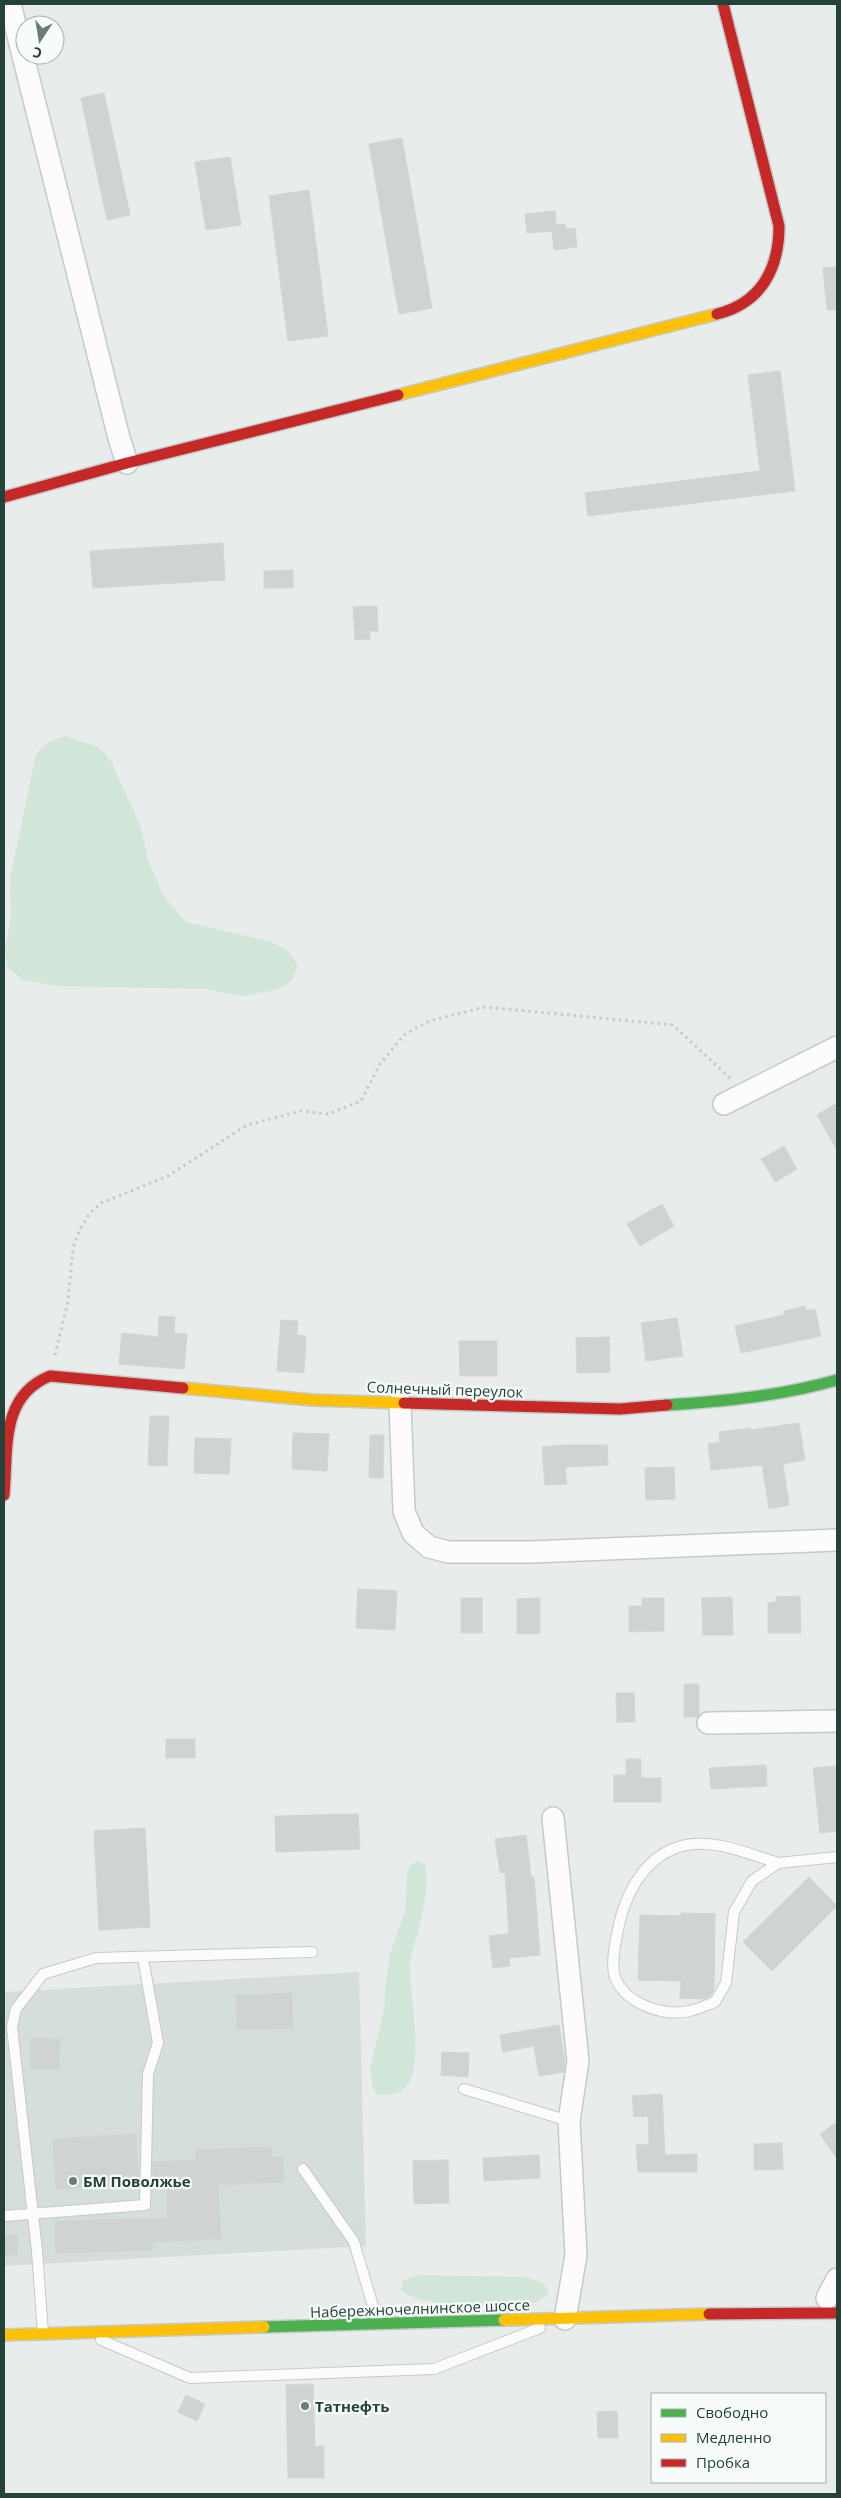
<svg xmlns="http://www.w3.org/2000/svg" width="841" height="2498" viewBox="0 0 841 2498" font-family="'Open Sans',sans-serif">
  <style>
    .built { fill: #d6dedb }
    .green { fill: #d1e6d8 }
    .building { fill: #cfd4d2; stroke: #d1d6d4 }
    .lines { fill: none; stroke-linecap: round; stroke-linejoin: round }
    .lane-casing { stroke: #c5cac8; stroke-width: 12 }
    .street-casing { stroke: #c5cac8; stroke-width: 24 }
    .fast-casing { stroke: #c3cbc8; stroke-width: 14 }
    .slow-casing { stroke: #c3cbc8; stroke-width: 14 }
    .jam-casing { stroke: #c3cbc8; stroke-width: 14 }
    .path { stroke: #c3ccca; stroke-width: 3; stroke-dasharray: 2.5 4; stroke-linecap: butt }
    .lane { stroke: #fcfcfc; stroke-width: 10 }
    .street { stroke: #fcfcfc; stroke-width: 21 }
    .fast { stroke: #4caf50; stroke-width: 11 }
    .slow { stroke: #ffc107; stroke-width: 11 }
    .jam { stroke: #c62828; stroke-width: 11 }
    .poi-dot { fill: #697e78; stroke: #f7fbf9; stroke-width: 2 }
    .labels { text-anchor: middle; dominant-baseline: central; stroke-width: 4.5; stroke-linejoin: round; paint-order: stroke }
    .street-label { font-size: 15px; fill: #24423a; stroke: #f7fbf9 }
    .poi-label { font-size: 15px; font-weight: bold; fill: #24423a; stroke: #f7fbf9; text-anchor: start }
  </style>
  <rect width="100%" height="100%" fill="#e8edeb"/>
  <polygon class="built" points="359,1972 366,2246 4,2266 4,1992"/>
  <g class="green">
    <polygon points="65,736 99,747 111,761 140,825 148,860 162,894 186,922 272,942 288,951 298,965 292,981 276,990 241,996 205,989 58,986 23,980 8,968 5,951 11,916 10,879 36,754 49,742"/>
    <path d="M417 1861 425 1865C429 1890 423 1912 417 1936 414 1944 411 1954 410 1962 408 1991 427 2067 404 2089 397 2095 387 2095 378 2095L373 2088 370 2070 384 2010 386 1980 390 1954 405 1911 407 1875 409 1867Z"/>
    <path d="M419 2275 525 2277 543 2283 548 2290V2294L534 2303C502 2303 423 2311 401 2290L402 2281Z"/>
  </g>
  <g class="building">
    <polygon points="104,93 130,215 107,220 81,98"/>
    <polygon points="402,138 432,308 399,314 369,144"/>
    <polygon points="230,157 241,225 206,230 195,162"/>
    <polygon points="309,190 328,336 288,341 269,196"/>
    <polygon points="555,211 556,225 565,224 566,229 575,228 577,247 554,250 552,231 527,233 525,214"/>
    <polygon points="837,267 837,310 827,310 823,268"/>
    <polygon points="780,371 795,491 588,516 585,493 760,471 748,375"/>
    <polygon points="223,543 225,580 93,588 90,551"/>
    <polygon points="293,570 293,588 264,588 264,571"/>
    <polygon points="377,606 378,631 370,631 370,639 355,640 353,607"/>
    <polygon points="837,1103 837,1150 817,1115"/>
    <polygon points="784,1146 797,1169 775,1182 761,1159"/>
    <polygon points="662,1204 674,1226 640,1246 627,1224"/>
    <polygon points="805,1306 806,1311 815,1309 821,1336 741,1353 735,1326 784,1315 784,1311"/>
    <polygon points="159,1316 175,1317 174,1333 187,1334 184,1369 119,1364 122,1333 158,1337"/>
    <polygon points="677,1318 683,1356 646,1361 641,1323"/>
    <polygon points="281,1320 298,1321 297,1335 306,1336 304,1373 277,1371"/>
    <polygon points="609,1337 610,1372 577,1373 576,1338"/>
    <polygon points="459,1341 497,1341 497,1376 460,1376"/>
    <polygon points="150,1416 169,1416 167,1466 148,1465"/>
    <polygon points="799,1423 805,1460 783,1464 789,1505 769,1509 762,1465 711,1470 708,1444 720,1442 719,1432 750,1428 750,1430"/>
    <polygon points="293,1433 329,1434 327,1471 292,1469"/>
    <polygon points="370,1435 384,1435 383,1478 369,1478"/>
    <polygon points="195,1438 231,1439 229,1474 194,1473"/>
    <polygon points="563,1445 607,1445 608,1465 565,1467 567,1484 545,1485 542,1447"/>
    <polygon points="674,1467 675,1499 646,1500 645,1468"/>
    <polygon points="358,1589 397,1591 395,1630 356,1628"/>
    <polygon points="800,1596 801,1633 768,1633 768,1603 776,1602 776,1597"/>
    <polygon points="732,1597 733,1635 703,1635 702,1598"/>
    <rect x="461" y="1598" width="21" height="35"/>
    <polygon points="540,1598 540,1633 517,1634 517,1599"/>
    <polygon points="642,1598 664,1598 664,1631 629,1632 629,1606 642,1606"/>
    <polygon points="684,1684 699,1684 699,1715 697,1717 684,1717"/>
    <polygon points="616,1693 634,1693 635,1722 617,1722"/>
    <rect x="166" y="1739" width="29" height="19"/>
    <polygon points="626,1759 641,1759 641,1778 661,1778 661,1802 614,1802 614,1775 626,1775"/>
    <polygon points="766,1765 767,1786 711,1789 709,1768"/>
    <polygon points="837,1766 837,1831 820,1833 813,1768"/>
    <polygon points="358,1814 360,1849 276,1852 275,1816"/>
    <polygon points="145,1828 150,1927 99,1930 94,1831"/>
    <polygon points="526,1835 531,1877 534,1877 540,1955 509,1958 510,1966 493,1968 489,1936 509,1934 505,1872 500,1873 495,1839"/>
    <polygon points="809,1877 837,1906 772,1971 743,1942"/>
    <polygon points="681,1913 715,1914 714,1990 710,1996 705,1999 680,1998 681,1981 638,1980 640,1915 681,1916"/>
    <polygon points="292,1993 293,2028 237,2030 236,1995"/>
    <polygon points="559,2025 565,2062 564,2072 539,2076 534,2046 503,2052 500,2035"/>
    <polygon points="30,2038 60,2039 59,2069 30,2069"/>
    <polygon points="442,2052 469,2053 468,2077 441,2075"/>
    <polygon points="662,2094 665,2155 697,2154 697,2172 638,2172 636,2145 649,2144 648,2116 634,2117 632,2096"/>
    <polygon points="837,2122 837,2159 820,2134"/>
    <polygon points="136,2134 139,2185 56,2189 53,2139"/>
    <polygon points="782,2143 783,2169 754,2170 754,2144"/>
    <polygon points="271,2147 271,2157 283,2157 284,2182 218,2185 221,2239 152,2242 153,2250 56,2253 55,2221 168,2218 167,2187 165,2187 165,2183 152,2184 153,2162 196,2160 196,2150"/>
    <polygon points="539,2155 540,2178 484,2181 483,2158"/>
    <polygon points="448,2160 449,2203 414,2204 413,2161"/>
    <polygon points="4,2235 17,2235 18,2255 4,2255"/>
    <polygon points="313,2384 315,2447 324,2446 324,2478 288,2478 286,2385"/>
    <polygon points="186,2395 205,2404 197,2421 178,2412"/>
    <polygon points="617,2411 618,2438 598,2438 597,2412"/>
  </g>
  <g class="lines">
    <defs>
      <g id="lane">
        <path d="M778 1863C749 1854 716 1839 686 1845 642 1854 622 1900 616 1940 614 1951 612 1962 614 1974 622 2003 663 2017 690 2011 698 2009 707 2005 715 2002L726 1983 734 1912 752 1881 778 1863 837 1857"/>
        <polyline points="464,2089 569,2121"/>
        <polyline points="303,2169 354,2242 378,2323"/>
        <polyline points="4,2216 145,2205 148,2074 158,2043 143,1958"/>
        <polyline points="43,2333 37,2251 12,2027 16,2009 43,1974 96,1958 312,1952"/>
        <polyline points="101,2340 190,2378 434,2369 540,2328"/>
      </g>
      <g id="street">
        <polyline points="10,4 119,438 127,463"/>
        <polyline points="724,1104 837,1047"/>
        <polyline points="400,1403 404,1511 413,1533 429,1547 448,1552 531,1552 837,1540"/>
        <polyline points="708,1723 837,1721"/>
        <polyline points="553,1818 578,2061 569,2121 576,2255 565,2319"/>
        <polyline points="827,2298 837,2279"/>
      </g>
      <g id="fast">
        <path d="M667 1405C726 1401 780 1396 837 1380"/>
        <polyline points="264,2327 504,2320"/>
      </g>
      <g id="slow">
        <polyline points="398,395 717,314"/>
        <polyline points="183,1388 312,1400 404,1403"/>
        <polyline points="504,2320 709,2314"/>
        <polyline points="4,2335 264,2327"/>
      </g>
      <g id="jam">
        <path d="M717 314C761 303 779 269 779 226L723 4"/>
        <polyline points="4,497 127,463 398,395"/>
        <polyline points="404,1403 620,1409 667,1405"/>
        <path d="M4 1495C8 1449 0 1396 50 1376L183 1388"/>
        <polyline points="709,2314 837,2313"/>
      </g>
    </defs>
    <use href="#lane" class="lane-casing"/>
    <use href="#street" class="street-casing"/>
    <use href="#fast" class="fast-casing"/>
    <use href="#slow" class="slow-casing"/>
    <use href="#jam" class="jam-casing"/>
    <polyline class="path" points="55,1355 68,1301 73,1248 80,1229 90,1213 101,1203 168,1176 247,1125 301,1111 328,1114 361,1101 380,1064 404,1035 429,1021 485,1007 673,1025 731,1079"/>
    <use href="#lane" class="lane"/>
    <use href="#street" class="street"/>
    <use href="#fast" class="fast"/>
    <use href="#slow" class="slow"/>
    <use href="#jam" class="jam"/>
  </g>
  <g class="poi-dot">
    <circle cx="73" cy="2181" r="5"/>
    <circle cx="305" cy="2406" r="5"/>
  </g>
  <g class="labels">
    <g class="street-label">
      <text transform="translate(445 1389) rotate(2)">Солнечный переулок</text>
      <text transform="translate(420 2308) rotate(-2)">Набережночелнинское шоссе</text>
    </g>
    <g class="poi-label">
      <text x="83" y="2181">БМ Поволжье</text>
      <text x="315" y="2406">Татнефть</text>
    </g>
  </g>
  <rect width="841" height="2498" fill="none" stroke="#24423a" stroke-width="10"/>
  <rect x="651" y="2393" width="175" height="90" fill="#f7fbf9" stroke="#a3b1ad"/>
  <rect x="661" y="2409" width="25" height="8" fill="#4caf50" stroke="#a3b1ad"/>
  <text x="696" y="2418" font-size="15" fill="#24423a">Свободно</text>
  <rect x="661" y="2434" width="25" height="8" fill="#ffc107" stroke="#a3b1ad"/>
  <text x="696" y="2443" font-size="15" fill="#24423a">Медленно</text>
  <rect x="661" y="2459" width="25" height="8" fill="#c62828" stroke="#a3b1ad"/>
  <text x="696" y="2468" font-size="15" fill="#24423a">Пробка</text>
  <g transform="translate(40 40) rotate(192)"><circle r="24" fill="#f7fbf9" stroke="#a3b1ad"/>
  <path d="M0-4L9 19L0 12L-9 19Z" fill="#697e78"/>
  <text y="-8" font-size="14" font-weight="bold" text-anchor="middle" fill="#24423a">С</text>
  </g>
</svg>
